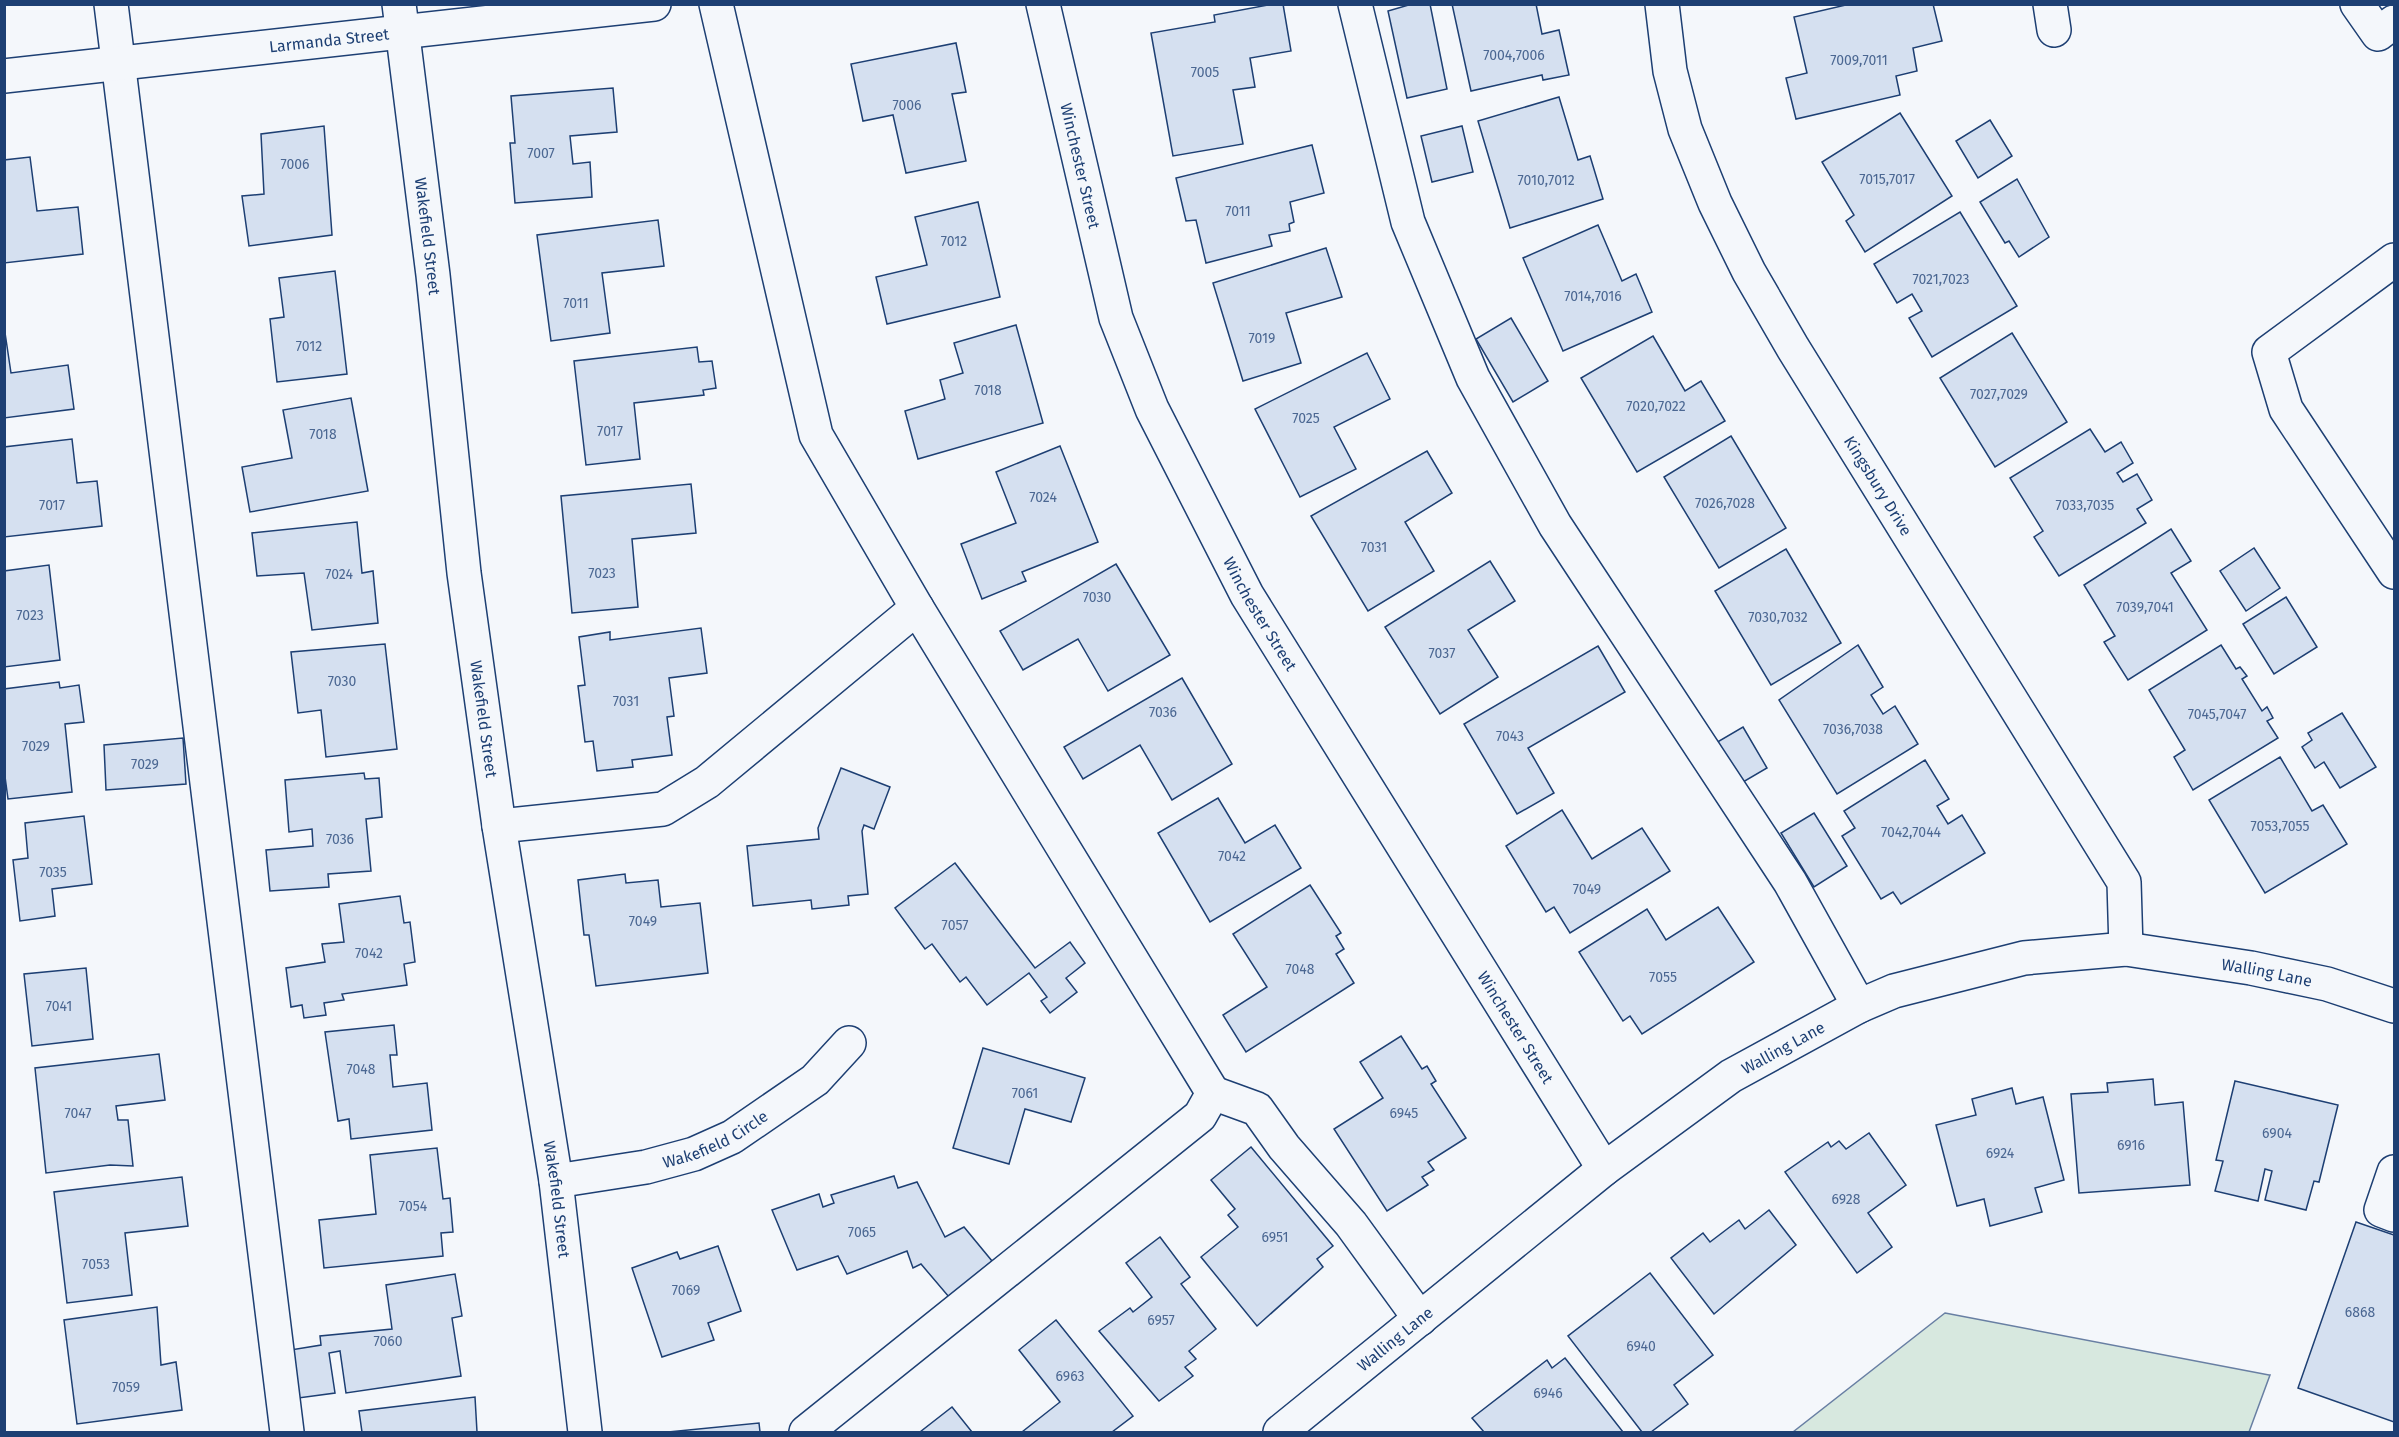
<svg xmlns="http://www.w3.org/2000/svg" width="2399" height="1437" viewBox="0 0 2399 1437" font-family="'Fira Sans',sans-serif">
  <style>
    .green { fill: #d7e8df; stroke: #687fa3; stroke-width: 1.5 }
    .building { fill: #d5e0f0; stroke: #1d3f73; stroke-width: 1.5 }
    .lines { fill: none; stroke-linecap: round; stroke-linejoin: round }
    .minor-casing { stroke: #1d3f73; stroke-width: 36 }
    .minor { stroke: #f4f7fb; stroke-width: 33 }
    .labels { text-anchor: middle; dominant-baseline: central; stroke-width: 4.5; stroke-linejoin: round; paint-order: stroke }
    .number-label { font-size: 14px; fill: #4b6792 }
    .street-label { font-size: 16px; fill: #1d3f73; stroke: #f4f7fb }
  </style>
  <rect width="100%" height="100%" fill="#f4f7fb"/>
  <polygon class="green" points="1945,1313 2269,1375 2270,1375 2249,1432 1793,1432"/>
  <g class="building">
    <polygon points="1273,4 1283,4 1291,51 1250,58 1255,87 1233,90 1243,144 1173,156 1151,33 1215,22 1214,15"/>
    <polygon points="1412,4 1430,4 1447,89 1407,98 1388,11"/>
    <polygon points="1452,4 1536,4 1542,34 1559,30 1569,75 1543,80 1542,75 1471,91"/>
    <polygon points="1850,4 1933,4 1942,41 1913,48 1917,71 1896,76 1900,95 1796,119 1786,78 1807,73 1794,17"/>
    <polygon points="956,43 966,92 952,94 966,161 906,173 893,115 863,121 851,64"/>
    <polygon points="613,88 617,132 570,136 573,164 590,162 592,197 515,203 510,143 515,143 511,96"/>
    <polygon points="1559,97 1578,160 1590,156 1603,199 1510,228 1478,121"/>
    <polygon points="1900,113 1952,196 1865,252 1846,221 1854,215 1822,162"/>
    <polygon points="1990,120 2012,156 1978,178 1956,141"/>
    <polygon points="324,126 332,235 249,246 242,196 264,194 261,134"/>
    <polygon points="1462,126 1473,172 1432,182 1421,136"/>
    <polygon points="1312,145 1324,193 1290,202 1294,222 1289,224 1290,231 1269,235 1272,246 1206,263 1196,220 1186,221 1176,178"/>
    <polygon points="30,157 37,211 78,207 83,254 4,263 4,160"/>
    <polygon points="2017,179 2049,237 2019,257 2009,241 2005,243 1980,202"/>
    <polygon points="978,202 1000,297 887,324 876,277 927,265 915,217"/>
    <polygon points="1960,212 2017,306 1932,357 1909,318 1922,311 1912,294 1897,303 1874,264"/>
    <polygon points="658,220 664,266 602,273 610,333 551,341 537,235"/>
    <polygon points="1598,225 1622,281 1636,274 1652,312 1563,351 1523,258"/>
    <polygon points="1326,248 1342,297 1286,313 1301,363 1243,381 1213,283"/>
    <polygon points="335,271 347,374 277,382 270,319 284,317 279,278"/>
    <polygon points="1511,318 1548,381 1513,402 1476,339"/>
    <polygon points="1016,325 1043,423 918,459 905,411 945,399 940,380 963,373 954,343"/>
    <polygon points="4,326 11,373 68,365 74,409 4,418"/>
    <polygon points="2012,333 2067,422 1995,467 1940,378"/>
    <polygon points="1653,336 1685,391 1701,381 1725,421 1637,472 1581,378"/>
    <polygon points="697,347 699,362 712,361 716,388 703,390 704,395 634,403 640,459 586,465 574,361"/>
    <polygon points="1367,353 1390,399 1334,427 1356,469 1300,497 1255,409"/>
    <polygon points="351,398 368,491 250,512 242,467 292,458 283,410"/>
    <polygon points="2090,429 2105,452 2121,442 2133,463 2117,473 2123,482 2137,474 2152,500 2137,509 2146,523 2059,576 2034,537 2043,531 2010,478"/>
    <polygon points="1731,436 1786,528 1719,568 1664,477"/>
    <polygon points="72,439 77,483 97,481 102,526 4,537 4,447"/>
    <polygon points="1060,446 1098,542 1022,572 1026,581 982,599 961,544 1016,523 996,472"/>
    <polygon points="1427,451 1452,493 1405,522 1434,571 1368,611 1311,516"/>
    <polygon points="691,484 696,533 632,539 638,607 572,613 561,496"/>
    <polygon points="357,522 362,573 373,571 378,623 312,630 304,573 257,576 252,533"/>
    <polygon points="2171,529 2191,561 2171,573 2207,630 2128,680 2104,642 2115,636 2084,585"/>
    <polygon points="2254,548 2280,588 2246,611 2220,571"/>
    <polygon points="1786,549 1841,643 1771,685 1715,591"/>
    <polygon points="1490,561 1515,601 1468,630 1498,677 1440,714 1385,627"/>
    <polygon points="1116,564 1170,655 1108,691 1078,639 1023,670 1000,631"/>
    <polygon points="49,565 60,660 4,667 4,571"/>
    <polygon points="2286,597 2317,647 2274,674 2243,624"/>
    <polygon points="701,628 707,673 669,678 674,716 667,717 672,755 632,760 633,767 597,771 593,741 585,742 578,686 585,685 579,637 610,632 610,640"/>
    <polygon points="385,644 397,749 326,757 321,710 298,713 291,652"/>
    <polygon points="1858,645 1883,687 1871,695 1883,714 1895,706 1918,744 1837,794 1779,700"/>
    <polygon points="2221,645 2236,669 2240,667 2247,676 2242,679 2262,711 2267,707 2273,718 2267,721 2278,738 2193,790 2174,757 2185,750 2149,690"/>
    <polygon points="1598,646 1625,692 1528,748 1554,793 1517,814 1464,724"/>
    <polygon points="1182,678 1232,764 1172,800 1140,745 1083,779 1064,747"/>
    <polygon points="59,682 60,688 79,685 84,722 65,724 72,792 8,799 4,769 4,689"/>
    <polygon points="2342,713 2376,767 2340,788 2324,762 2315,768 2302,747 2312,740 2308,733"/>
    <polygon points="1743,727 1767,768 1738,785 1714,744"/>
    <polygon points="183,738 186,784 106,790 104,745"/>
    <polygon points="2280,757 2312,811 2323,805 2347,844 2265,893 2209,800"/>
    <polygon points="1925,760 1949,799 1937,806 1948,824 1962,815 1985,853 1901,904 1893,892 1881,899 1842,836 1855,828 1844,811"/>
    <polygon points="841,768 890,787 874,829 864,825 862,831 868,894 848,896 849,905 812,909 811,900 753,906 747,846 819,839 818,828"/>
    <polygon points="364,773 365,779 379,778 382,817 366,819 371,871 328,874 329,887 270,891 266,850 313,846 312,829 289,832 285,780"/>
    <polygon points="1218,798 1245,843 1275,825 1301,868 1210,922 1158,833"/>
    <polygon points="1562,810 1592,859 1642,828 1670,871 1570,933 1554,907 1546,912 1506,846"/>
    <polygon points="1814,813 1847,866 1814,887 1781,833"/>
    <polygon points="84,816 92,884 52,889 55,916 20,921 13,860 28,858 25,823"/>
    <polygon points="955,863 1035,968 1070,942 1085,963 1066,978 1077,992 1050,1013 1041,1001 1047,997 1029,973 987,1005 966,977 960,982 932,944 925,949 895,908"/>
    <polygon points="625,874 626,883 658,880 661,907 700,903 708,973 596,986 589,935 584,935 578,880"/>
    <polygon points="1310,885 1341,933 1336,936 1344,949 1336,954 1354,983 1246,1052 1223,1015 1267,987 1233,934"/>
    <polygon points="400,896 404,923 410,922 415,962 404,964 407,985 342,994 344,1000 324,1003 326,1015 304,1018 302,1005 291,1007 286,968 325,962 322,944 344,942 339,904"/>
    <polygon points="1718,907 1754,962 1642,1034 1630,1016 1623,1021 1579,952 1647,909 1666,940"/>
    <polygon points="86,968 93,1039 32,1046 24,974"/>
    <polygon points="394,1025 397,1055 390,1055 393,1087 427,1083 432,1130 351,1139 349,1119 338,1121 325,1032"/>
    <polygon points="1401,1036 1422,1069 1427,1066 1436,1081 1431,1084 1466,1138 1428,1162 1434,1170 1422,1177 1428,1185 1387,1211 1334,1129 1383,1098 1360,1062"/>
    <polygon points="983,1048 1085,1078 1071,1122 1025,1109 1009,1164 953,1148"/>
    <polygon points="159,1054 165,1100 116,1106 118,1120 128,1120 133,1166 110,1165 46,1173 35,1068"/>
    <polygon points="2153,1079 2155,1105 2183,1102 2190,1185 2079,1193 2071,1094 2108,1092 2107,1083"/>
    <polygon points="2235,1081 2338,1105 2319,1182 2314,1181 2306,1210 2265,1200 2272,1171 2265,1169 2258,1201 2215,1191 2223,1161 2216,1160"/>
    <polygon points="2012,1088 2016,1104 2043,1097 2064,1180 2035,1188 2042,1212 1990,1226 1984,1199 1957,1206 1936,1125 1976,1115 1972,1099"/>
    <polygon points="1869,1133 1906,1185 1868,1213 1892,1247 1857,1273 1785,1172 1828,1142 1831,1147 1839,1141 1846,1149"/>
    <polygon points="1251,1147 1333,1246 1317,1259 1323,1267 1257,1326 1201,1257 1238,1227 1228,1215 1235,1209 1211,1180"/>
    <polygon points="437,1148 443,1199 450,1198 453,1232 441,1233 443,1256 324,1268 319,1220 376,1214 370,1155"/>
    <polygon points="894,1176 898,1188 917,1182 945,1237 964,1227 992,1261 949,1297 921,1264 913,1268 907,1251 847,1274 838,1256 797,1270 772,1210 819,1194 823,1207 834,1203 831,1195"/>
    <polygon points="182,1177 188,1226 125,1233 132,1295 67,1303 54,1192"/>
    <polygon points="1769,1210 1796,1245 1714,1314 1671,1258 1703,1233 1710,1242 1739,1220 1745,1229"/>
    <polygon points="2356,1222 2394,1235 2394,1422 2298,1388"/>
    <polygon points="1160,1237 1190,1277 1181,1284 1216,1329 1189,1351 1196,1359 1185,1367 1193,1376 1159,1401 1099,1331 1130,1308 1133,1312 1152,1297 1126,1263"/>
    <polygon points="718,1246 741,1311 708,1323 714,1340 662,1357 632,1268 677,1252 680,1259"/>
    <polygon points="1650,1273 1713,1355 1674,1385 1688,1404 1651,1432 1642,1432 1568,1336"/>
    <polygon points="455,1274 462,1316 452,1318 461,1376 346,1393 340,1351 329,1353 335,1393 291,1399 284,1351 321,1345 320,1336 392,1329 386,1285"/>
    <polygon points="157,1307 161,1365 176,1362 182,1410 77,1424 64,1320"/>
    <polygon points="1056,1320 1133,1416 1112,1432 1022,1432 1060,1402 1019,1350"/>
    <polygon points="1565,1358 1623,1432 1484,1432 1472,1418 1547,1360 1552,1368"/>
    <polygon points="475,1397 477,1432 362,1432 359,1411"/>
    <polygon points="952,1407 972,1432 920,1432"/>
    <polygon points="759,1423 760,1432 668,1432"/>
  </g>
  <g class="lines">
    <defs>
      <g id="minor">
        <polyline points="111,4 287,1432"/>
        <path id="s1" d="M399 4 433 275 464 573 499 826 556 1181 585 1432"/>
        <polyline points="716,4 816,435 917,608 1213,1093 1200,1116 806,1432"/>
        <path id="s2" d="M1043 4 1116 318 1152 409 1247 595 1604 1169"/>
        <polyline points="1355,4 1408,222 1473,378 1555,525 1790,882 1859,1006"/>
        <path id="s3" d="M1662 4 1670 71 1685 129 1715 203 1749 272 1793 348 2124 882 2126 949"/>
        <polyline points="2050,4 2054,30"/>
        <polyline points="2357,4 2378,34 2394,22"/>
        <path id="s4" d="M4 76 654 4"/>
        <polyline points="2394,260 2269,352 2286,409 2394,572"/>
        <polyline points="499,826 663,809 707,782 917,608"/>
        <polyline points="1213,1093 1257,1109 1284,1147 1351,1224 1420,1319"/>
        <polyline points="2394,1172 2381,1210 2394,1215"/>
        <path id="s5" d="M556 1181 646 1167 694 1154 732 1137 815 1080 849 1043"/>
        <path id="s6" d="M1280 1432 1604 1169 1731 1076 1859 1006 1894 991 2024 958 2126 949 2251 968 2327 984 2394 1006"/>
      </g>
    </defs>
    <use href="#minor" class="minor-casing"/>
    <use href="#minor" class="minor"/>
  </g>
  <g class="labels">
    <g class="number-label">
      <text x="1514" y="55">7004,7006</text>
      <text x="1859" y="60">7009,7011</text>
      <text x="1205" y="72">7005</text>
      <text x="907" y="105">7006</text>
      <text x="541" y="153">7007</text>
      <text x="295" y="164">7006</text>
      <text x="1887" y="179">7015,7017</text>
      <text x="1546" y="180">7010,7012</text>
      <text x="1238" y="211">7011</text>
      <text x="954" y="241">7012</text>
      <text x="1941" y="279">7021,7023</text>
      <text x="1593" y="296">7014,7016</text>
      <text x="576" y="303">7011</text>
      <text x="1262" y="338">7019</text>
      <text x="309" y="346">7012</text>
      <text x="988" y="390">7018</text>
      <text x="1999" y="394">7027,7029</text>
      <text x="1656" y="406">7020,7022</text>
      <text x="1306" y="418">7025</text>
      <text x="610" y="431">7017</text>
      <text x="323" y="434">7018</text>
      <text x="1043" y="497">7024</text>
      <text x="1725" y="503">7026,7028</text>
      <text x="52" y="505">7017</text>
      <text x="2085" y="505">7033,7035</text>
      <text x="1374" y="547">7031</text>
      <text x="602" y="573">7023</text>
      <text x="339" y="574">7024</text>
      <text x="1097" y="597">7030</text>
      <text x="2145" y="607">7039,7041</text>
      <text x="30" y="615">7023</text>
      <text x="1778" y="617">7030,7032</text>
      <text x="1442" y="653">7037</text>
      <text x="342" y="681">7030</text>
      <text x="626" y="701">7031</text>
      <text x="1163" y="712">7036</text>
      <text x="2217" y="714">7045,7047</text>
      <text x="1853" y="729">7036,7038</text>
      <text x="1510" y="736">7043</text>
      <text x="36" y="746">7029</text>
      <text x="145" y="764">7029</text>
      <text x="2280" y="826">7053,7055</text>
      <text x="1911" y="832">7042,7044</text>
      <text x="340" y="839">7036</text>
      <text x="1232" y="856">7042</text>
      <text x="53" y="872">7035</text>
      <text x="1587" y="889">7049</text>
      <text x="643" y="921">7049</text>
      <text x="955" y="925">7057</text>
      <text x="369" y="953">7042</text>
      <text x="1300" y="969">7048</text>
      <text x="1663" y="977">7055</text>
      <text x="59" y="1006">7041</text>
      <text x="361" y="1069">7048</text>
      <text x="1025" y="1093">7061</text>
      <text x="78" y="1113">7047</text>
      <text x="1404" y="1113">6945</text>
      <text x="2277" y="1133">6904</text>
      <text x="2131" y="1145">6916</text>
      <text x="2000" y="1153">6924</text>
      <text x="1846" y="1199">6928</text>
      <text x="413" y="1206">7054</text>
      <text x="862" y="1232">7065</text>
      <text x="1275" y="1237">6951</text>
      <text x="96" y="1264">7053</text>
      <text x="686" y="1290">7069</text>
      <text x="2360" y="1312">6868</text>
      <text x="1161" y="1320">6957</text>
      <text x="388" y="1341">7060</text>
      <text x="1641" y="1346">6940</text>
      <text x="1070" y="1376">6963</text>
      <text x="126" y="1387">7059</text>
      <text x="1548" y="1393">6946</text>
    </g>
    <g class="street-label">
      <text stroke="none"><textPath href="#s4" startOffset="327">Larmanda Street</textPath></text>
      <text stroke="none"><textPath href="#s2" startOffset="166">Winchester Street</textPath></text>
      <text stroke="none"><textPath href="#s1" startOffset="234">Wakefield Street</textPath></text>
      <text stroke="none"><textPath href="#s3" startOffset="534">Kingsbury Drive</textPath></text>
      <text stroke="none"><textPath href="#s2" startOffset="652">Winchester Street</textPath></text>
      <text stroke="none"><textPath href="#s1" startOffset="720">Wakefield Street</textPath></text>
      <text stroke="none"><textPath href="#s6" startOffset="1138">Walling Lane</textPath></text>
      <text stroke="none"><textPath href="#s2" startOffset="1138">Winchester Street</textPath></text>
      <text stroke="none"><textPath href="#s6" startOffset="634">Walling Lane</textPath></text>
      <text stroke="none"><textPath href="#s5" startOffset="166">Wakefield Circle</textPath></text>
      <text stroke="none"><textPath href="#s1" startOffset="1206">Wakefield Street</textPath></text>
      <text stroke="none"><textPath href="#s6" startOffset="148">Walling Lane</textPath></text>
    </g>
  </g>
  <rect width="2399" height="1437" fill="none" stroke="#1d3f73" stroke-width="12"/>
</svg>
